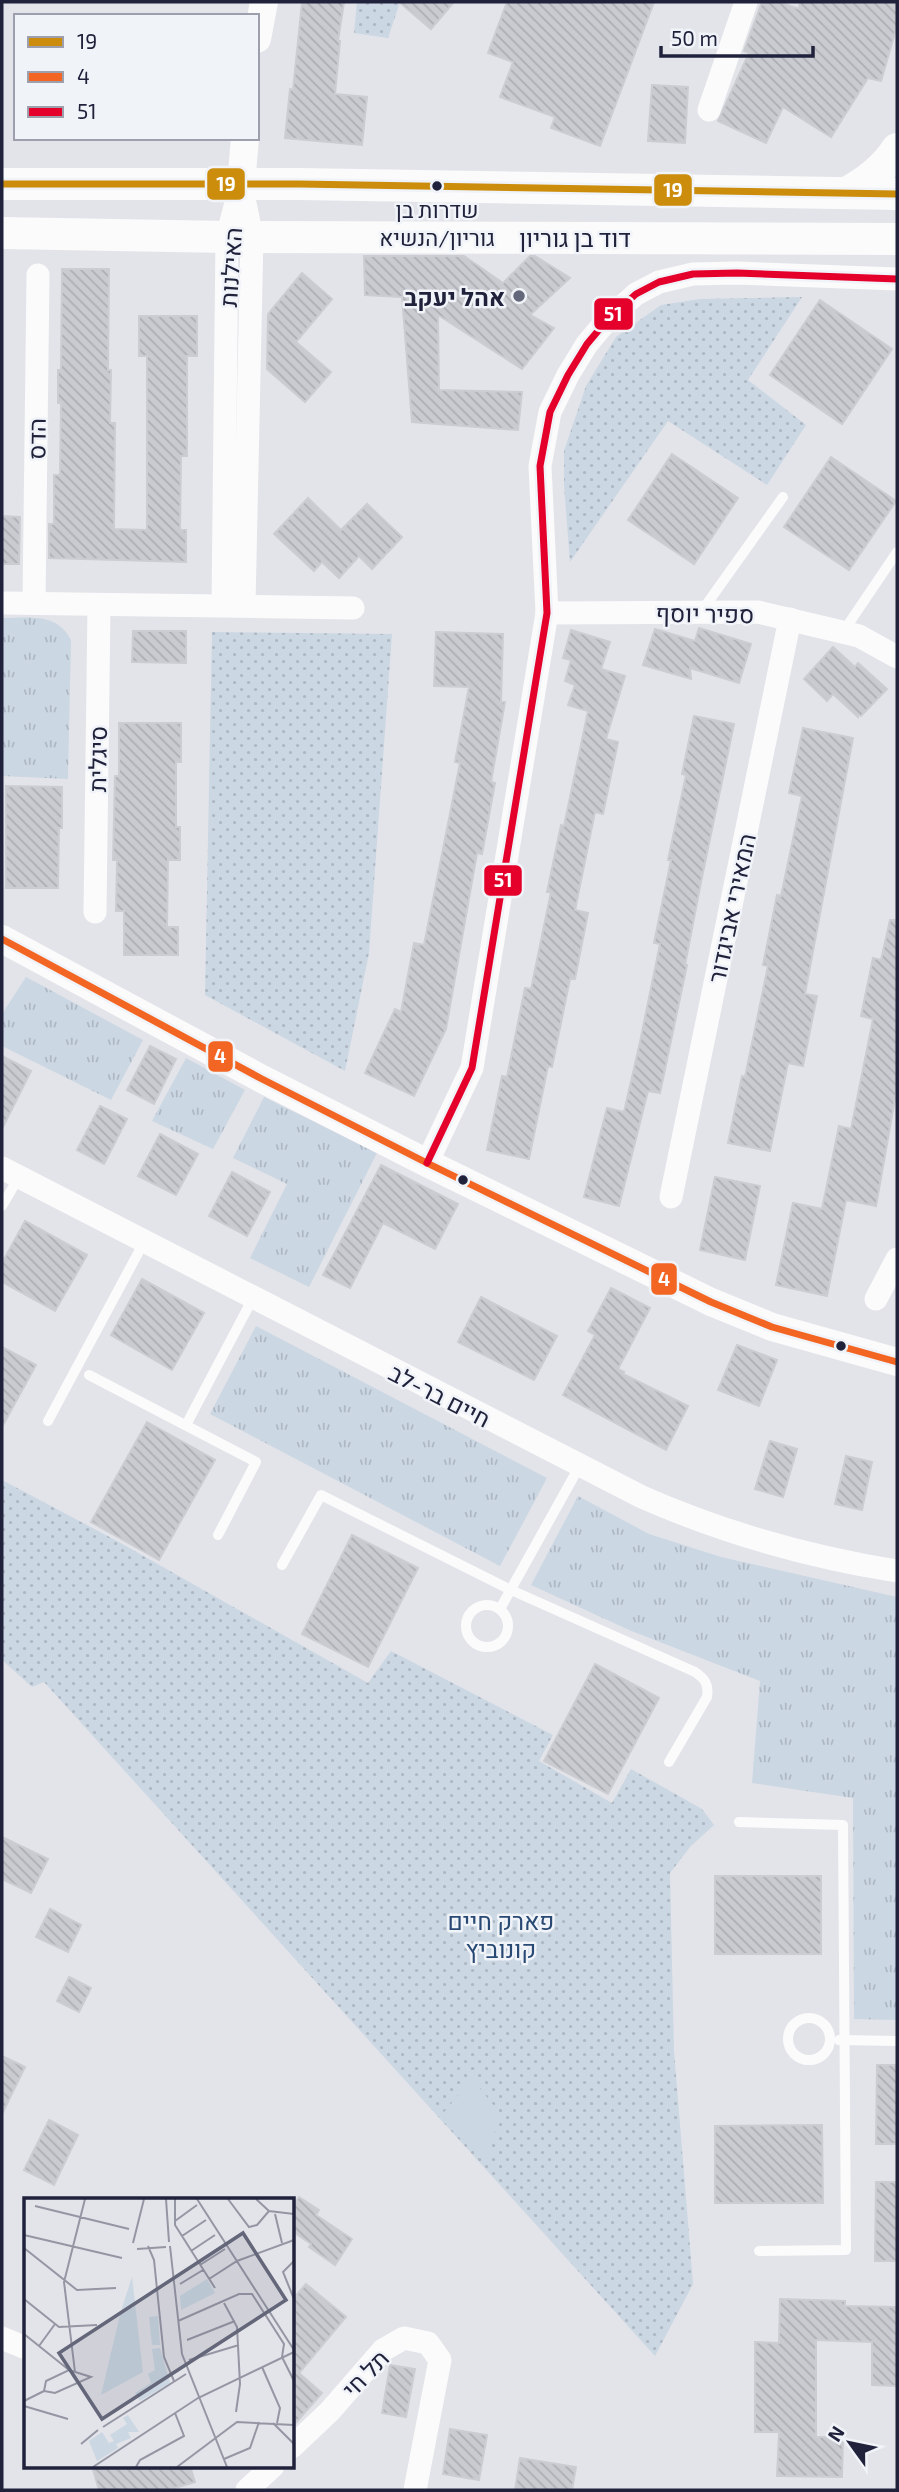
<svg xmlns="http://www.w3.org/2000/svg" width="899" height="2492" viewBox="0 0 899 2492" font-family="'Exo 2',Heebo,sans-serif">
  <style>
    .grass { fill: url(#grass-tufts) }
    .park { fill: url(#park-dots) }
    .garden { fill: #cbd7e3 }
    .building { fill: url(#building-back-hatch); stroke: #cbcdd2; stroke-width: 2 }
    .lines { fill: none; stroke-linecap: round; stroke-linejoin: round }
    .service { stroke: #fbfbfc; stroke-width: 10 }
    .minor { stroke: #fbfbfc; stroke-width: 23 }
    .tertiary { stroke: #fbfbfc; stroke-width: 28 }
    .secondary { stroke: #fbfbfc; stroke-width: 32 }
    .bus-1-casing { stroke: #f0f3f8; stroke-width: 12 }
    .bus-2-casing { stroke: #f0f3f8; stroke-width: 12 }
    .bus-3-casing { stroke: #f0f3f8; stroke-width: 12 }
    .bus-1 { stroke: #cc8c0c; stroke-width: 7 }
    .bus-2 { stroke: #f26522; stroke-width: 7 }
    .bus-3 { stroke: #e4002b; stroke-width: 7 }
    .bus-dot { fill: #20223c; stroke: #f0f3f8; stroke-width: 2.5 }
    .poi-dot { fill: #646679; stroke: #f0f3f8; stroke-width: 2.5 }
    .labels { text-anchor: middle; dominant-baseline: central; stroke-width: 5; stroke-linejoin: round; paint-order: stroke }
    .bus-label { font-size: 22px; fill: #20223c; stroke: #f0f3f8 }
    .street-label { font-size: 24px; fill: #20223c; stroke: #f0f3f8 }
    .poi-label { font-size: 24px; font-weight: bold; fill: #20223c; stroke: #f0f3f8; text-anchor: end }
    .park-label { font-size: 24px; fill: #294975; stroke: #f0f3f8 }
    .inset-road { fill: none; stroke: #9596a4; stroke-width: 2 }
    .view { fill: #646679; fill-opacity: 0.15; stroke: #646679; stroke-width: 3.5 }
    .inset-edge { fill: none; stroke: #20223c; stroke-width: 3.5 }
    .line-badge { stroke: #f0f3f8; stroke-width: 2.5 }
    .badge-label { font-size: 19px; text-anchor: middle; font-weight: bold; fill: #fff }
  </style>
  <defs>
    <pattern id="grass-tufts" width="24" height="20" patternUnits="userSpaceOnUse" patternTransform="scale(1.75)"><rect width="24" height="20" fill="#cbd7e3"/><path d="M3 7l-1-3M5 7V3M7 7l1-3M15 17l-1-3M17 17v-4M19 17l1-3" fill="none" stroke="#aeb8c4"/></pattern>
    <pattern id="park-dots" width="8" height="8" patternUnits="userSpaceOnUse" patternTransform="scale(1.75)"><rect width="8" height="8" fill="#cbd7e3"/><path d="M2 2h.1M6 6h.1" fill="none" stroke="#aeb8c4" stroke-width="1.8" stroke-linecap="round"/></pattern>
    <pattern id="building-back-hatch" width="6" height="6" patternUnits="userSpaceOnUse" patternTransform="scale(1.75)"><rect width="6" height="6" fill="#c9cbd0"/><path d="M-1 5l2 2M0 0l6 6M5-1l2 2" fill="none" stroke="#acaeb4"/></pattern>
  </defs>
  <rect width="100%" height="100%" fill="#e3e4e9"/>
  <g class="grass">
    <path d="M2 618C29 618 57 612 71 640L68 779 2 776Z"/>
    <polygon points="26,977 143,1040 111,1100 2,1046 2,1014"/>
    <polygon points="186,1058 245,1090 213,1149 152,1121"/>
    <polygon points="264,1097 377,1153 309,1287 250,1258 287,1184 233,1158"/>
    <polygon points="256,1326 547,1478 500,1566 210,1414"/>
    <polygon points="578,1496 649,1534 721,1557 897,1597 897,2020 854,2019 853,1798 752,1783 760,1681 629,1630 531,1585"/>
  </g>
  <g class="park">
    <polygon points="357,2 400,2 388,38 354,33"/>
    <polygon points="802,297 748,380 806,425 767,485 668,421 570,562 564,486 564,451 586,386 616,337 661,305 700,299"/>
    <polygon points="212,632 392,634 369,953 345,1071 205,995"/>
    <polygon points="2,1480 117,1541 368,1683 391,1651 553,1735 539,1761 612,1803 631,1769 702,1809 714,1825 690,1847 670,1873 674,2051 693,2284 655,2356 44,1682 32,1687 2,1660"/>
  </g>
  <polygon class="garden" points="472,2079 500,2113 487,2159 444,2112"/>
  <g class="building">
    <polygon points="302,2 344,2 338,41 340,41 335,94 367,97 362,145 285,138 290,89 293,90"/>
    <polygon points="399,2 454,2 431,29"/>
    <polygon points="507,2 654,2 600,146 551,128 555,117 500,97 513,62 488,53"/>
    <polygon points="762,2 779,2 799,9 800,2 897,2 897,26 881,81 868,78 831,137 783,107 766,143 718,121 749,53 744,51"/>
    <polygon points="652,85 688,87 685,143 648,141"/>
    <polygon points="364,256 464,256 503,283 530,256 535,256 570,278 530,315 554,328 522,369 438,315 439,390 522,392 518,430 412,422 402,297 365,295"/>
    <polygon points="62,269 109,269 108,370 111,370 110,423 115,423 114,529 147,530 147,356 139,356 139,316 197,316 197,356 187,356 187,456 181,456 180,530 186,530 186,562 49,558 49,524 54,524 54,475 60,475 61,403 58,403 58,370 61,370"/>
    <polygon points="302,273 332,299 296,342 331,372 305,402 267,369 268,314"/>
    <polygon points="820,300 892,349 842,424 770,375"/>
    <polygon points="672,454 738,498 694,564 628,520"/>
    <polygon points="831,457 896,501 849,570 784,527"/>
    <polygon points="308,498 341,530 367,504 402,537 372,569 359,556 339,578 322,562 314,571 274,534"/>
    <polygon points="2,516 20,517 19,564 2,564"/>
    <polygon points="699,628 751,644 739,683 690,668 691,679 643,665 655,629 695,641"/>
    <polygon points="571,630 610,642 601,669 625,676 606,739 618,742 603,814 595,812 575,910 588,913 575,979 570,979 552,1067 548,1066 529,1159 487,1150 502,1076 507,1077 525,988 531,989 551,892 547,892 561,825 564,826 588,711 568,705 575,685 565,681 571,660 563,658"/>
    <polygon points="133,631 186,631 186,663 132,662"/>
    <polygon points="436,632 503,634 501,702 505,702 491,782 495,783 482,854 477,853 446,1029 414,1096 365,1073 395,1009 401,1012 414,943 424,945 460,763 455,762 469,687 434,686"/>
    <polygon points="833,647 855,667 858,663 887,689 861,716 858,714 858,717 833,694 827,701 804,679"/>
    <polygon points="694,716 734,724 701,882 685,965 687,965 660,1093 648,1091 619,1206 584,1197 607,1108 624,1112 640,1042 660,944 654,943 671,860 668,860 686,775 682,774"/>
    <polygon points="119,723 181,723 181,762 176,762 176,827 180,827 180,860 168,860 167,927 178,927 178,955 124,955 124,911 116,911 117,860 113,860 115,776 119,776"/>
    <polygon points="803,728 853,738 805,994 817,996 803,1066 788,1063 770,1151 728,1143 742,1076 745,1077 768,966 763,965 777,895 781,896 802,796 789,793"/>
    <polygon points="6,786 62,787 62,828 59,828 58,888 6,888"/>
    <polygon points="890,920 897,920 897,1088 876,1206 846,1200 827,1296 776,1285 793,1203 822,1209 839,1126 851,1129 873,1019 861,1016 873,958 881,960"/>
    <polygon points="150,1046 176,1059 154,1104 127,1090"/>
    <polygon points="2,1056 31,1071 2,1129"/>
    <polygon points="100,1106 127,1119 104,1164 77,1150"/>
    <polygon points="160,1134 198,1154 176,1195 138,1176"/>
    <polygon points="381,1165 458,1204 435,1249 383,1223 350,1288 323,1275"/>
    <polygon points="232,1172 270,1192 247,1236 209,1216"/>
    <polygon points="715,1177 760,1186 745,1260 700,1250"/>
    <polygon points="25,1221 87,1255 55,1311 2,1282 2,1263"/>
    <polygon points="142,1279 204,1313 172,1370 111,1335"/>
    <polygon points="611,1288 650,1308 618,1369 624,1372 623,1374 688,1406 666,1450 563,1395 595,1335 588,1331"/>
    <polygon points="481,1297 557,1336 534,1380 458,1342"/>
    <polygon points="737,1345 777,1360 759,1406 718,1390"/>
    <polygon points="2,1347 36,1365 2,1427"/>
    <polygon points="147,1422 215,1460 159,1560 91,1522"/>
    <polygon points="770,1441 797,1449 783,1497 755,1489"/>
    <polygon points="846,1456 872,1462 862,1510 835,1504"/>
    <polygon points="352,1535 418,1568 368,1667 302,1634"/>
    <polygon points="595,1664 659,1698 608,1794 544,1761"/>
    <polygon points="2,1837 48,1859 31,1893 2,1879"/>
    <rect x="715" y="1876" width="106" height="78"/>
    <polygon points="50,1909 81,1925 68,1952 36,1937"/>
    <polygon points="69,1977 91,1988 79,2012 57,2001"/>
    <polygon points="2,2056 25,2067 2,2114"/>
    <polygon points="877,2065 897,2065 897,2144 876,2144"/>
    <polygon points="49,2120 78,2135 54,2185 24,2170"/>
    <polygon points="822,2125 823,2203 715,2203 715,2126"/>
    <polygon points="876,2182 897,2182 897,2261 875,2261"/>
    <polygon points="299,2197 319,2210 316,2215 352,2239 335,2265 309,2247 311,2244 292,2231 292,2207"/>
    <polygon points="306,2284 346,2317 299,2373 322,2393 292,2427 292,2300"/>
    <polygon points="780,2299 845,2301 845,2306 897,2307 897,2386 872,2385 872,2342 816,2340 816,2437 843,2437 842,2477 777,2476 779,2432 755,2432 755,2342 779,2343"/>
    <polygon points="390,2365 415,2369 406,2417 382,2413"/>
    <polygon points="450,2429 487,2435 479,2480 443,2474"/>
    <polygon points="520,2458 576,2467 572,2490 515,2490"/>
    <polygon points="92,2466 190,2466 195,2482 168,2490 99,2490"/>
  </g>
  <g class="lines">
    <g class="service">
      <polyline points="701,612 783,497"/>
      <polyline points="843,632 897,552"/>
      <polyline points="2,1206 19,1177"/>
      <polyline points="89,1375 256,1462 218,1535"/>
      <polyline points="48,1421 144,1242"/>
      <polyline points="186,1425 253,1298"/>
      <path d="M282 1565 321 1495 511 1590 695 1672C705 1679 709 1684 707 1697L669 1762"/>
      <circle cx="487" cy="1626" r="21"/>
      <polyline points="500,1609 579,1467"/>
      <polyline points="739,1822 843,1825 846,2250 759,2251"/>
      <circle cx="809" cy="2039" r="21"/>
      <polyline points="839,2040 897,2041"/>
    </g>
    <g class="minor">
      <polyline points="709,110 746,2"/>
      <polyline points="242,189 252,237 244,605"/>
      <polyline points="2,603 353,608"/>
      <polyline points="34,603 38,275"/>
      <polyline points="223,605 227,237 241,184"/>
      <polyline points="547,613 758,612 859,636 897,657"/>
      <polyline points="95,912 99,606"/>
      <polyline points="427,1163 472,1068 547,613 540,466 550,412 568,375 587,344 608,319 636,294 659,282 693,274 737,273 897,279"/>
      <path d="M2 1168 642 1497C724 1533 809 1557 897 1571"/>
      <polyline points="671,1197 790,619"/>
      <polyline points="876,1299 897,1259"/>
      <polyline points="2,2338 26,2348"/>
      <polyline points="292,2447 330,2411 383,2350 404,2338 428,2343 440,2360 415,2490"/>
      <polyline points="247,2490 273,2466"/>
    </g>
    <g class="tertiary">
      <polyline points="257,39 264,2"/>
      <polyline points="241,184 245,138"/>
      <polyline points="2,939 262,1079 427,1163 711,1302 772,1327 897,1362"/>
    </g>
    <g class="secondary">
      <polyline points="2,184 300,184 897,194"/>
      <path d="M846 193C867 182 884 169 897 149"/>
      <polyline points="2,233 227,237 897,239"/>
    </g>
    <defs>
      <polyline id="bus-1" points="2,184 300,184 897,194"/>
      <polyline id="bus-2" points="2,939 262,1079 427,1163 711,1302 772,1327 897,1362"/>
      <polyline id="bus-3" points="427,1163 472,1068 547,613 540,466 550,412 568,375 587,344 608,319 636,294 659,282 693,274 737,273 897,279"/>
    </defs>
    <use href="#bus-1" class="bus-1-casing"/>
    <use href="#bus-2" class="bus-2-casing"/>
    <use href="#bus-3" class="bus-3-casing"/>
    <use href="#bus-1" class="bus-1"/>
    <use href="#bus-2" class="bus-2"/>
    <use href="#bus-3" class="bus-3"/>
  </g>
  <g class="bus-dot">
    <circle cx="437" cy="186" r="6"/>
    <circle cx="463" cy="1180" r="6"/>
    <circle cx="841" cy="1346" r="6"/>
  </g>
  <circle class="poi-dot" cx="519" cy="296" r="7"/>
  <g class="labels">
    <g class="bus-label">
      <text x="437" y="209">שדרות בן<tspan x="437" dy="28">גוריון/הנשיא</tspan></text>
    </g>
    <g class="street-label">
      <text x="575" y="237">דוד בן גוריון</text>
      <text transform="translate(230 267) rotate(-86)">האילנות</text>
      <text transform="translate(36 439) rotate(-89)">הדס</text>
      <text transform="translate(705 613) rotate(1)">ספיר יוסף</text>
      <text transform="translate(97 759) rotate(-89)">סיגלית</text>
      <text transform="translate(731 908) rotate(-78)">המאירי אביגדור</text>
      <text transform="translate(440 1395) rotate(27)">חיים בר-לב</text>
      <text transform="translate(365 2373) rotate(-46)">תל חי</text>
    </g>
    <g class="poi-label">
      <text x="505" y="296">אהל יעקב</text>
    </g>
    <g class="park-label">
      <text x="501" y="1920">פארק חיים<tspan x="501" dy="28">קונוביץ</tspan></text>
    </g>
  </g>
  <g transform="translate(24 2198)">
    <rect width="270" height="270" fill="#e3e4e9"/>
    <path d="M134 118 136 147H128L125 119ZM136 150 146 185 116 203 111 195 127 185 124 176 131 172 128 151ZM104 217 115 234H104L107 240 92 246 94 250 73 263 65 243 78 234 85 245 90 243 86 237 103 226 99 220Z" fill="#cbd7e3"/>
    <path d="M108 79 119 174 77 197 97 113ZM183 81 191 95 157 112 156 98Z" fill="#cbd7e3"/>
    <path class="inset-road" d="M142 1 145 44M151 1V27L191 90M173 1 270 152M204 1 225 29 233 27 245 13M232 1 245 13 270 16M11 8 105 31M251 16 258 45M151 23 173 7M0 37 98 60M158 38 182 22M109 45 120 1M124 48 130 62 140 159 150 183M146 48 158 156 203 269M0 50 53 92 92 90M113 51 142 49M167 53 191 37M270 63 259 74 270 101M176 67 201 51M185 81 213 63 270 42M156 86 179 72M0 101 35 129 73 127M200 105 213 129 216 186 212 214M154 123 215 96H228L260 146 258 159 270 183M0 136 45 172M163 142 211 123M15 148 31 126M165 162 215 147M238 169 256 210 253 225M45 172 67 179 31 195 20 193 22 183ZM51 174 40 84 61 1M0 203 20 193M0 208 44 221M249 225 270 246M79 229 162 176M57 246 74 232M200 261 226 250 235 224M69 269 174 200 270 154M112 269 116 262 160 238 151 215M153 269 213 224 270 227"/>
    <path class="view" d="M219 35 262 102 78 221 35 155Z"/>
    <rect width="270" height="270" class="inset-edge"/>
  </g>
  <g class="line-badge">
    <rect x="206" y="167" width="40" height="34" rx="7" fill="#cc8c0c"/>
    <rect x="653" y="173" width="40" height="34" rx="7" fill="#cc8c0c"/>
    <rect x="593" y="297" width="41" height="34" rx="7" fill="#e4002b"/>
    <rect x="483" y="864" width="40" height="33" rx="7" fill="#e4002b"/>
    <rect x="207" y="1040" width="27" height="33" rx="7" fill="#f26522"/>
    <rect x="650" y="1262" width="28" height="34" rx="7" fill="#f26522"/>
  </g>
  <g class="badge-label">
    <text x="226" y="191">19</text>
    <text x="673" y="197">19</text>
    <text x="613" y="321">51</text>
    <text x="503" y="887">51</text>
    <text x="220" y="1063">4</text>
    <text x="664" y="1286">4</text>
  </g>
  <rect width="899" height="2492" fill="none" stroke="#20223c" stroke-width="7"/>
  <rect x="14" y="14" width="245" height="126" fill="#f0f3f8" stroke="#9d9fad" stroke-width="2"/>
  <rect x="28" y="37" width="35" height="10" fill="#cc8c0c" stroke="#9d9fad" stroke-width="2"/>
  <text x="77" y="49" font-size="21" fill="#20223c">19</text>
  <rect x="28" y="72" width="35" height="10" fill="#f26522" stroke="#9d9fad" stroke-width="2"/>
  <text x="77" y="84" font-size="21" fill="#20223c">4</text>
  <rect x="28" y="107" width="35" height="10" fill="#e4002b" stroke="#9d9fad" stroke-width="2"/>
  <text x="77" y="119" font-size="21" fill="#20223c">51</text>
  <g transform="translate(850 2443) rotate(303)" stroke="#f0f3f8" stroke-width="5" paint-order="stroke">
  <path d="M0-5L12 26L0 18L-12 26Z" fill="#20223c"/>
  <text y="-10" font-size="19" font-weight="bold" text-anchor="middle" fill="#20223c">N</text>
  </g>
  <path d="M661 46v10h152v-10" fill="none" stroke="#20223c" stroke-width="3.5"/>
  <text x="671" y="46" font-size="21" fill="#20223c" stroke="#f0f3f8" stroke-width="5" paint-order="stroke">50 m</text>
</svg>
